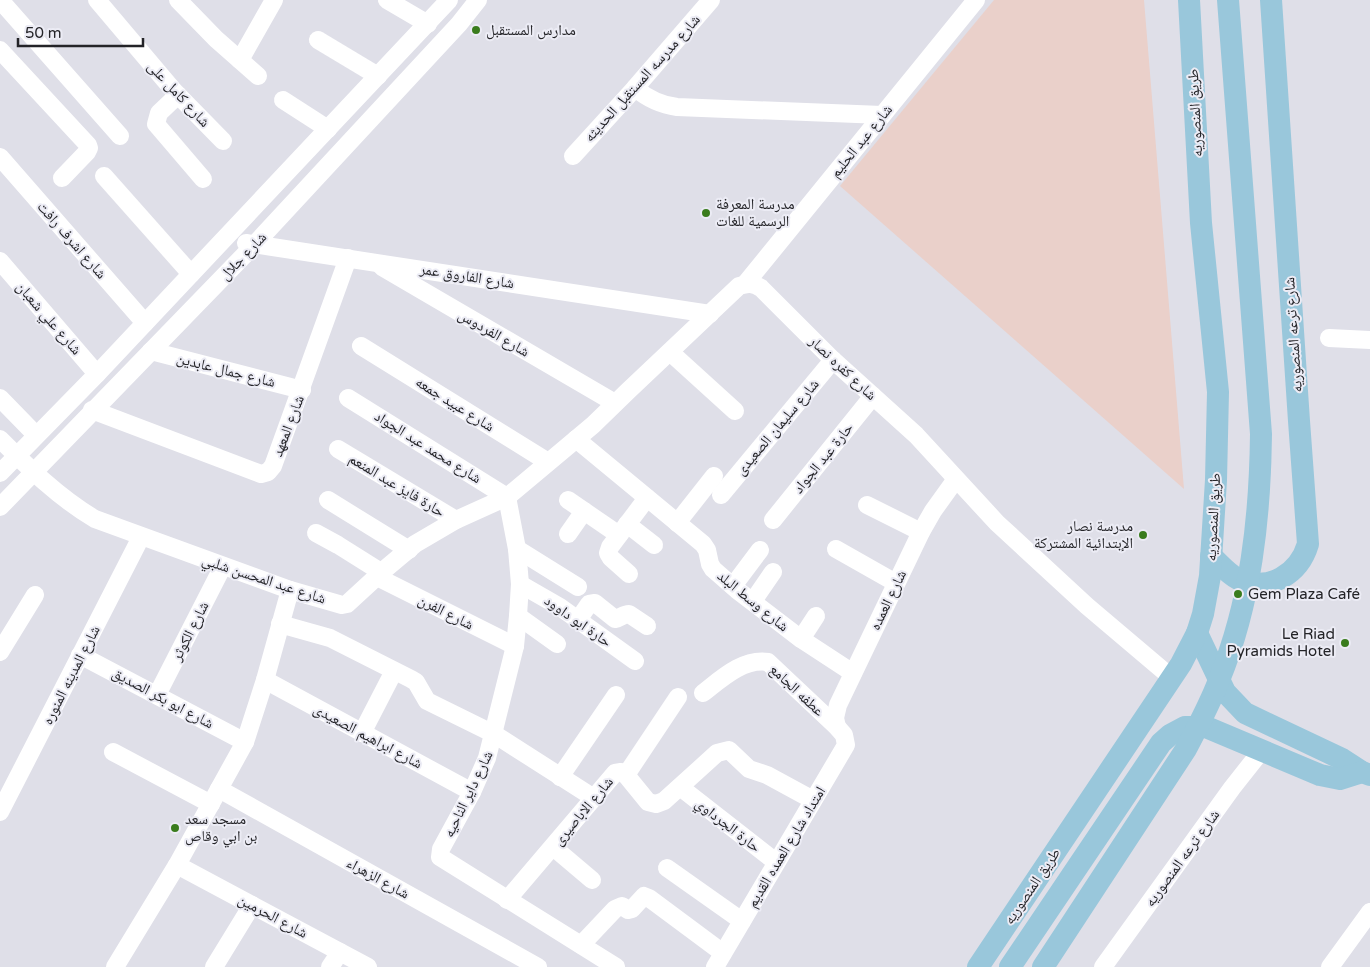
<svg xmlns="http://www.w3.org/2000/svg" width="1370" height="967" viewBox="0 0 1370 967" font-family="'Varela Round','Noto Naskh Arabic',sans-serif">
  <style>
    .industrial { fill: #ead0ca }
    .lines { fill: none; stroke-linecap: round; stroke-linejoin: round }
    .minor { stroke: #fff; stroke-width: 18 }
    .major { stroke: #99c7db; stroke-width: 22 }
    .poi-dot { fill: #3a7c1d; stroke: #ececf5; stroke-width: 2 }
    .labels { text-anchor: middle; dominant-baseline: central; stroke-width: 4; stroke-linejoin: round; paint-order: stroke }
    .poi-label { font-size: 15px; fill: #242428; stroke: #ececf5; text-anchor: start }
    .street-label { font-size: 15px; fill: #242428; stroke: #ececf5 }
  </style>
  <rect width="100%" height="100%" fill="#dfdfe8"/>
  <polygon class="industrial" points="994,0 1144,0 1184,489 840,186"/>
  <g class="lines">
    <g class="minor">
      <polyline points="0,0 120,136"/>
      <polyline points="97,0 174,91 223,141"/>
      <polyline points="178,0 216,39 258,76"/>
      <polyline points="387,0 428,24"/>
      <polyline points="318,40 378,76"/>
      <polyline points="0,50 88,145 89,148 87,152 62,178"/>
      <polyline points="240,60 274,0"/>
      <path d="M635 88C648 99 661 105 677 107L882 115"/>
      <polyline points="178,95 159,113 156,124 203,179"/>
      <polyline points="283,100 328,129"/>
      <polyline points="573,156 635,88 711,0"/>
      <polyline points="0,157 145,323"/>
      <polyline points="104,176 191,274"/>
      <polyline points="246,243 710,314"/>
      <polyline points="0,261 97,374"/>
      <polyline points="382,267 615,403"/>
      <polyline points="746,283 976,0"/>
      <polyline points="1329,338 1370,340"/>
      <polyline points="361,346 548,462"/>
      <polyline points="151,351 302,390"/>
      <polyline points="670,352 735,411"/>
      <polyline points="0,398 36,435"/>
      <polyline points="348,398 507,497"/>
      <polyline points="92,410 261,474 268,472 273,466 348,258"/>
      <path d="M0 439C30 469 58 497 95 519L290 590 342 605 347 604 384 570 415 544 456 520 507 497 593 425 628 391 739 286C748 283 753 283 761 288L833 360 916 435 997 523 1087 606 1172 678"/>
      <polyline points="576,439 703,544 707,550 710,564 713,569 737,590 801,639 853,673"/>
      <polyline points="338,449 456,520"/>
      <polyline points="0,473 97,374 449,0"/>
      <polyline points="721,495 833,360"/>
      <polyline points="507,497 517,549 520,584 518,616 515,646 487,758 472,792 441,849 440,857 616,967"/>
      <polyline points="328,500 409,550"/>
      <polyline points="568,500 619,535"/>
      <polyline points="867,505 921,532"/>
      <polyline points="0,507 255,244 459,24 478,0"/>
      <polyline points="773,520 873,396"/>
      <polyline points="677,523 714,476"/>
      <polyline points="627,524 654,545"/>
      <polyline points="316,533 338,545 381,572"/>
      <polyline points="568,534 584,511"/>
      <polyline points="517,549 578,587"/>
      <polyline points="836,549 896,583"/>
      <polyline points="629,574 611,558 608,553 610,547 647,498"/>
      <polyline points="377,577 515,646"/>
      <polyline points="520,584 560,607 635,661"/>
      <polyline points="733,586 760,550"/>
      <polyline points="753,601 773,572"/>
      <polyline points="518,616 557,644"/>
      <path d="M578 620 589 604 595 603 615 619C621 618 623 614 629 614L647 626"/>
      <polyline points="280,624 330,638 411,679 416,682 427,701 494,734 594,798"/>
      <polyline points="801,639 816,616"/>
      <polyline points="0,652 35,595"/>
      <polyline points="80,655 245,742"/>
      <polyline points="265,680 472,792"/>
      <path d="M703 693C721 679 743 658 768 662L837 727 844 735 846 745 715 967"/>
      <polyline points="157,695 223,566"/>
      <polyline points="837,727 835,718 838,705 921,532 933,511 956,479"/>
      <polyline points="362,733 394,671"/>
      <polyline points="113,752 211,804"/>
      <polyline points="626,775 678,697"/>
      <polyline points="560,777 616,695"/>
      <polyline points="680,787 776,862"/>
      <polyline points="219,789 538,967"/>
      <polyline points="0,812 141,537"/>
      <polyline points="553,847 592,880"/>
      <polyline points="177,865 368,967"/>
      <polyline points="667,868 742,921"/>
      <polyline points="507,900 615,773 621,772 626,775 648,802 656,804 664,801 717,753 729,750 749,769 767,775 813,800"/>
      <polyline points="581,945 615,909 622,906 628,910 632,909 644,896 649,898 723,953"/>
      <polyline points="115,967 177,865 245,742 265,680 290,590"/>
      <polyline points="214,967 252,905"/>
      <polyline points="330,967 340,952"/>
      <polyline points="1103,967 1232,788 1262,750"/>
      <polyline points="1330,967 1370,912"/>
    </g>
    <g class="major">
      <path d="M1211 556C1220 564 1228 574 1238 579 1269 593 1299 574 1308 544L1299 421 1271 0"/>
      <polyline points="1197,633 1225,692 1245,713 1342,759 1362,772 1370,775"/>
      <polyline points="978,967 1181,664 1197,633 1203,614 1210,576 1216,480 1218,392 1201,223 1189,0"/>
      <polyline points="1010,967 1161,743 1170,735 1185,727 1206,727 1320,775 1340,779 1362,772"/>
      <path d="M1043 967 1186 749C1198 726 1210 704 1219 680 1251 602 1260 518 1261 434L1228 0"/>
    </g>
  </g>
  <g class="poi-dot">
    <circle cx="476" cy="30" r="5"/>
    <circle cx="706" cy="213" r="5"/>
    <circle cx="1143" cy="535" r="5"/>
    <circle cx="1238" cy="594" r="5"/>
    <circle cx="1345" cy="643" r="5"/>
    <circle cx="175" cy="828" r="5"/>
  </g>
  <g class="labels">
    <g class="poi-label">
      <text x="486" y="30">مدارس المستقبل</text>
      <text x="716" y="204">مدرسة المعرفة<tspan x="716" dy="17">الرسمية للغات</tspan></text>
      <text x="1133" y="526" text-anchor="end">مدرسة نصار<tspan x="1133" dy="17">الإبتدائية المشتركة</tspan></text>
      <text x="1248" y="594">Gem Plaza Café</text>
      <text x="1335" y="634" text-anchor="end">Le Riad<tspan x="1335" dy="17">Pyramids Hotel</tspan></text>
      <text x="185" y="819">مسجد سعد<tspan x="185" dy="17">بن ابي وقاص</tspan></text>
    </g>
    <g class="street-label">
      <text transform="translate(642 78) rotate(-48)">شارع مدرسه المستقبل الحديثه</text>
      <text transform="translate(179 94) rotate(47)">شارع كامل على</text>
      <text transform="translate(1195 113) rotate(-93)">طريق المنصوريه</text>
      <text transform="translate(861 141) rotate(-51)">شارع عبد الحليم</text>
      <text transform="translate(72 240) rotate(49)">شارع اشرف رافت</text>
      <text transform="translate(243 256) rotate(-46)">شارع جلال</text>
      <text transform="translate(467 276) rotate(9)">شارع الفاروق عمر</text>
      <text transform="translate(49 318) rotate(49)">شارع علي شعبان</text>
      <text transform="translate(494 333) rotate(30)">شارع الفردوس</text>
      <text transform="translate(1293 335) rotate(-94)">شارع ترعه المنصوريه</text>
      <text transform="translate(843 368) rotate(43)">شارع كفره نصار</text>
      <text transform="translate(226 370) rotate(14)">شارع جمال عابدين</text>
      <text transform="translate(455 404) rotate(32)">شارع عبيد جمعه</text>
      <text transform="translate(288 426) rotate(-69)">شارع المعهد</text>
      <text transform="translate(777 427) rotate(-50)">شارع سليمان الصعيدى</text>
      <text transform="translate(428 447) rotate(32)">شارع محمد عبد الجواد</text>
      <text transform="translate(823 458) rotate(-51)">حارة عبد الجواد</text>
      <text transform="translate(397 485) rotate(31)">حارة فايز عبد المنعم</text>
      <text transform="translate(1213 517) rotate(-87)">طريق المنصوريه</text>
      <text transform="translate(264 579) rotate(18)">شارع عبد المحسن شلبي</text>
      <text transform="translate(888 600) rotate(-64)">شارع العمده</text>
      <text transform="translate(753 601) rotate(39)">شارع وسط البلد</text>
      <text transform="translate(446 612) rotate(27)">شارع الفرن</text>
      <text transform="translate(578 621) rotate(35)">حارة ابو داوود</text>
      <text transform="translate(190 631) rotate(-63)">شارع الكوثر</text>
      <text transform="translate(71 675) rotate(-63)">شارع المدينه المنوره</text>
      <text transform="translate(797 690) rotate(43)">عطفه الجامع</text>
      <text transform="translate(163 698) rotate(28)">شارع ابو بكر الصديق</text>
      <text transform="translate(368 736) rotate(28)">شارع ابراهيم الصعيدى</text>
      <text transform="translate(468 794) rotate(-64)">شارع داير الناحيه</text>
      <text transform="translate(583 811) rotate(-50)">شارع الاباصيرى</text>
      <text transform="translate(728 825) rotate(38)">حارة الجرداوي</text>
      <text transform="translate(786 847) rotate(-59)">امتداد شارع العمده القديم</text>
      <text transform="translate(1182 858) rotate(-54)">شارع ترعه المنصوريه</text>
      <text transform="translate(378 878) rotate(29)">شارع الزهراء</text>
      <text transform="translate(1032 886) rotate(-56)">طريق المنصوريه</text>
      <text transform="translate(273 916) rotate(28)">شارع الحرمين</text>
    </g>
  </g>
  <path d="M18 38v8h125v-8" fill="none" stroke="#242428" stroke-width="2.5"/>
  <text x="25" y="38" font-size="15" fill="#242428" stroke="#ececf5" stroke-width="4" paint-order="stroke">50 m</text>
</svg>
